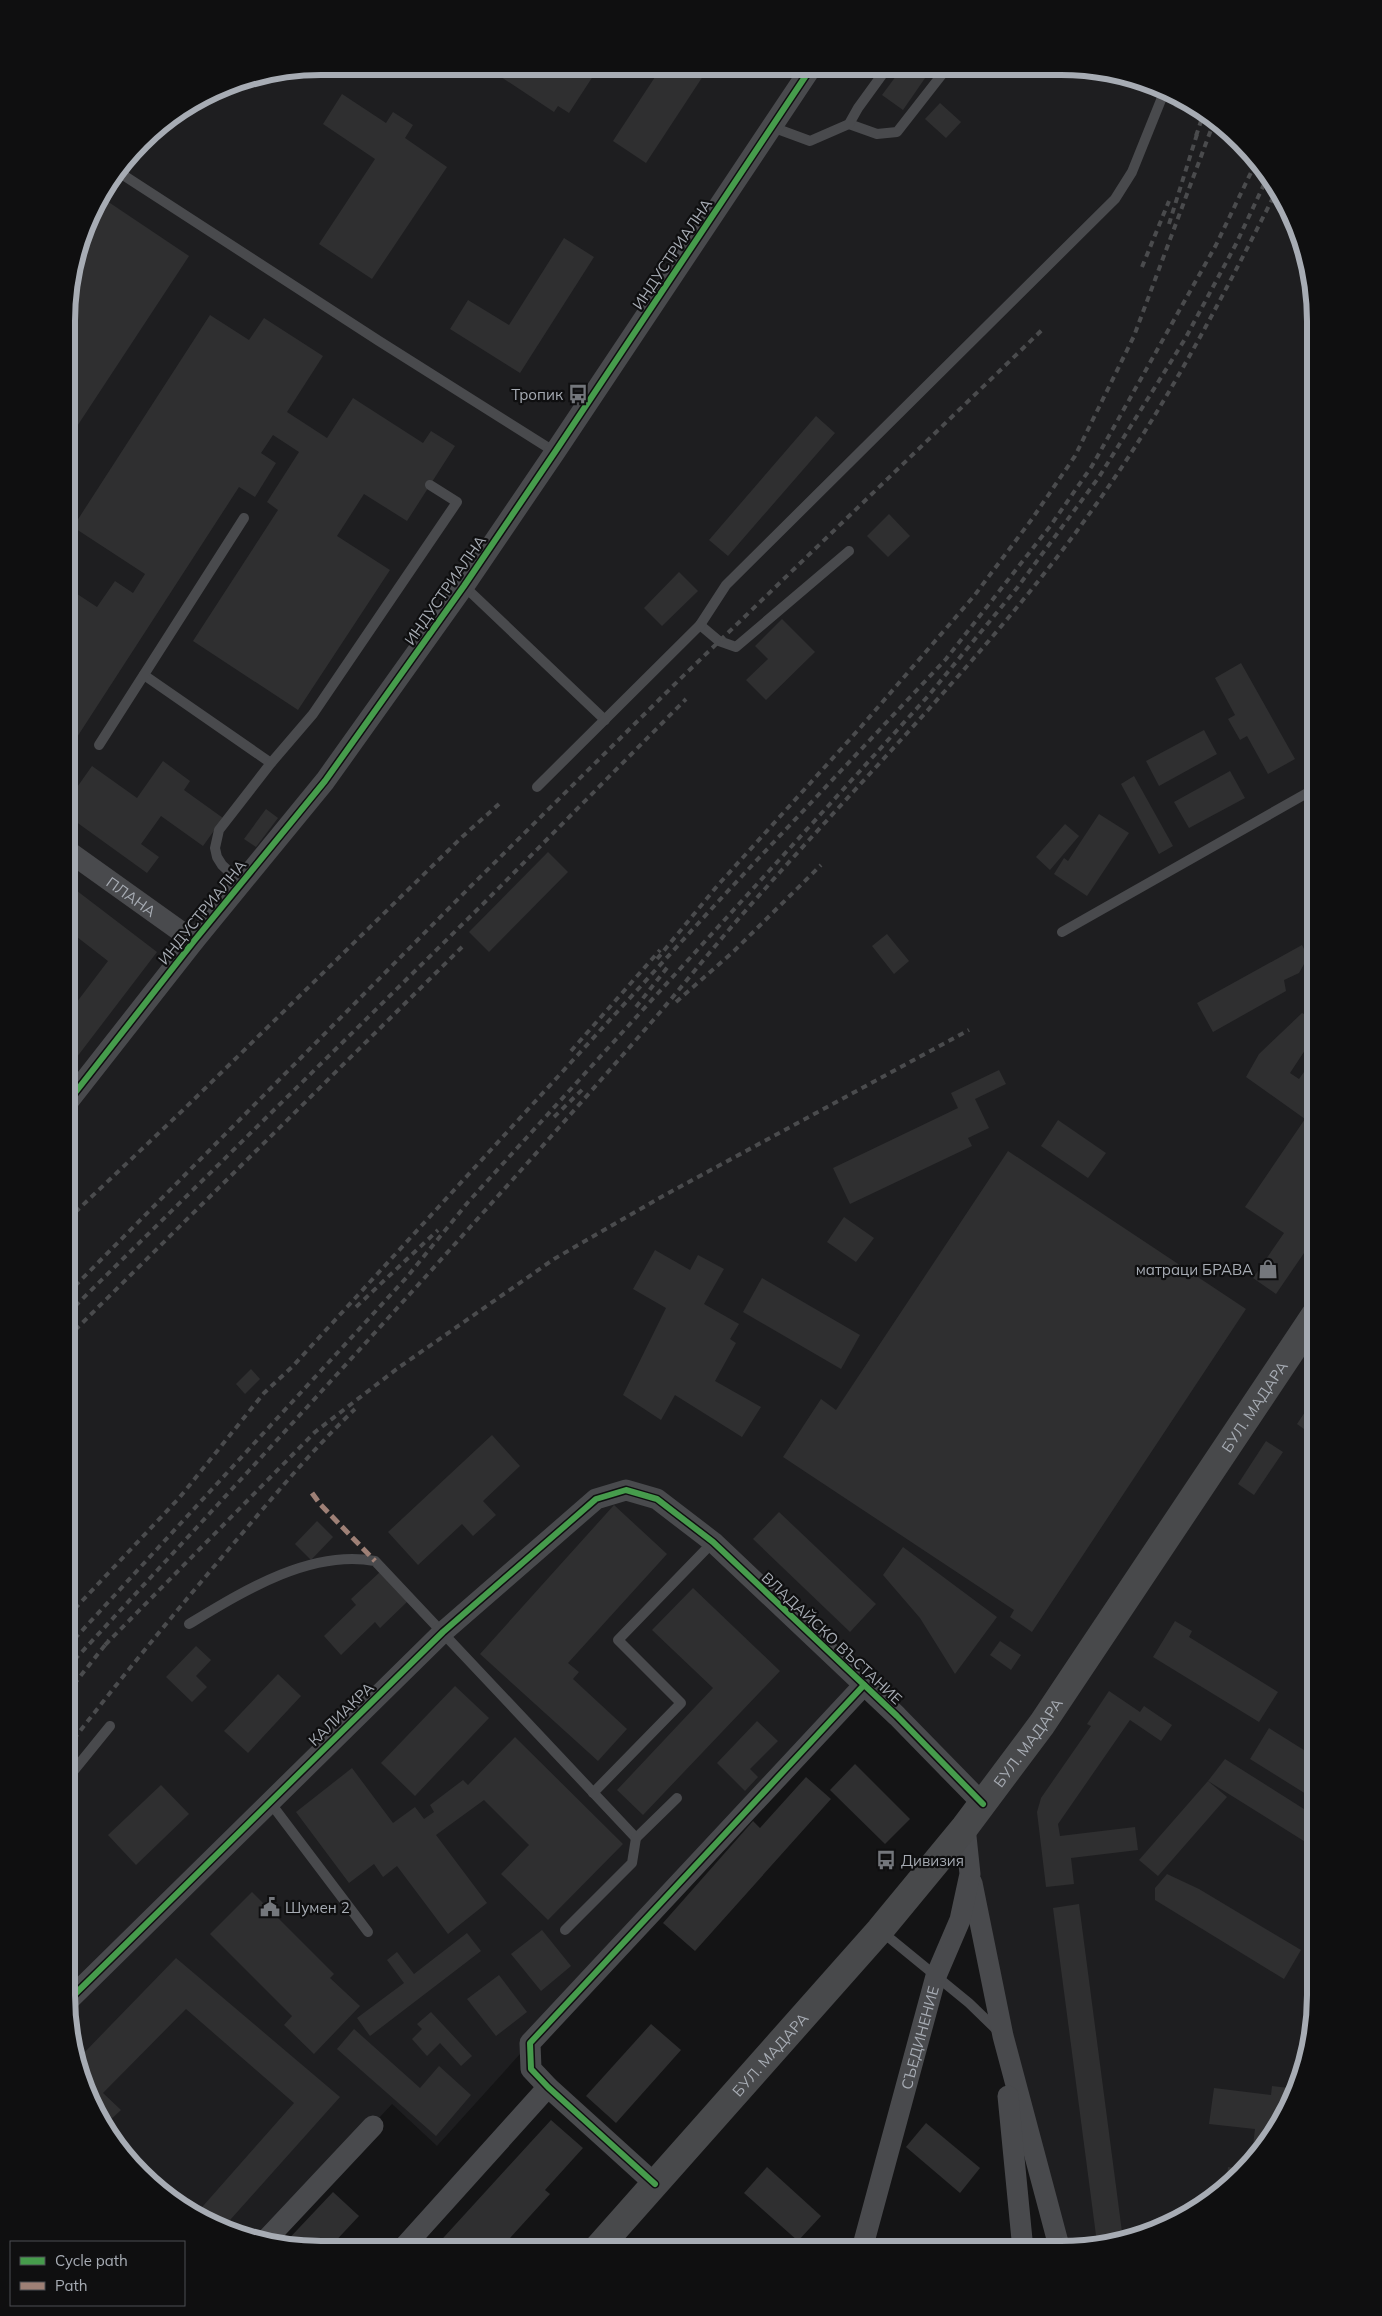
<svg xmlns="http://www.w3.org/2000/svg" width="1382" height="2316" viewBox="0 0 1382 2316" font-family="Mulish,sans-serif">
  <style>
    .built { fill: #1e1e20 }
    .building { fill: #2f2f30 }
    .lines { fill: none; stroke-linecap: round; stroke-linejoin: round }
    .service { stroke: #494a4d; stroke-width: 10 }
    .minor { stroke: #494a4d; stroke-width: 21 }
    .secondary { stroke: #48494b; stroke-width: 28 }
    .rail { stroke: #4a4b4d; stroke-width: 4; stroke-dasharray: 6 5; stroke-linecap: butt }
    .quiet { stroke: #9e8076; stroke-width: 5; stroke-dasharray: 10 5; stroke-linecap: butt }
    .cycleway-casing { stroke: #0f0f10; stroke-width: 9 }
    .cycleway { stroke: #469c4c; stroke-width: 6 }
    .labels { text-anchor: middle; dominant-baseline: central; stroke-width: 4.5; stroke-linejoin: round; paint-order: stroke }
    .street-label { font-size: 15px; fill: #a7acb4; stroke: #0f0f10 }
    .poi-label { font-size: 15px; fill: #a7acb4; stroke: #0f0f10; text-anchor: end }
    .rim { fill: none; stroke: #a7acb4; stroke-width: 6 }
  </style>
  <rect width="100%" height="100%" fill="#141415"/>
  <polygon class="built" points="321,66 1094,68 1159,86 1216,119 1263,166 1296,224 1316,321 1315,2012 1302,2077 1263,2150 1216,2197 1158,2230 1060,2250 965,1827 982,1803 864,1686 530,2043 437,2146 392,2104 265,2241 224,2230 166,2197 119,2150 86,2092 66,1995 68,288 93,208 153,130 224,86"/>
  <g class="building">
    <polygon points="486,67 599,67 569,113 558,106 554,112"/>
    <polygon points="646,67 709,67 646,163 613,141 657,74"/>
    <polygon points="902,68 932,68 903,110 882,95"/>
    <polygon points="342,94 386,123 393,112 413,125 405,138 447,167 372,279 319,244 375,159 323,124"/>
    <polygon points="1178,97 1193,106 1190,113 1174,107"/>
    <polygon points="940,103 961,122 946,138 925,119"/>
    <polygon points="101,197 189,256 68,440 68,288 93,208"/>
    <polygon points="564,238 594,257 520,373 450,329 468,300 509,325"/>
    <polygon points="210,315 249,340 264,318 323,356 287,412 327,438 353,398 423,443 431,431 455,446 407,521 364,494 337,536 390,570 298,710 193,641 278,510 267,502 299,452 273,435 261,453 276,463 255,497 239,487 68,751 68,588 97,607 115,581 133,593 145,574 73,527"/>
    <polygon points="816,416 835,433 728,556 709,540"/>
    <polygon points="889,514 910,536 888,557 867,536"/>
    <polygon points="679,572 698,591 662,626 644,608"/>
    <polygon points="782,619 815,652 766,700 746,680 768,659 755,646"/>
    <polygon points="1241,663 1295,759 1268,774 1247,736 1240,740 1228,719 1235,715 1215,678"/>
    <polygon points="1204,730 1217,754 1159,786 1146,761"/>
    <polygon points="163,761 190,781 184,790 223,818 203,846 161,816 141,844 159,857 147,873 68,816 68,800 92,766 137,798"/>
    <polygon points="1230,771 1245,798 1189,828 1174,802"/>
    <polygon points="1134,776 1173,846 1159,854 1121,784"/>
    <polygon points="266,809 278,818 256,847 244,839"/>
    <polygon points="1099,814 1129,833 1087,896 1054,874 1064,858 1068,861"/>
    <polygon points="1065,824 1079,836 1050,870 1036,857"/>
    <polygon points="548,852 568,872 489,952 469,932"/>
    <polygon points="68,884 157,952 67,1070 67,1015 108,961 68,930"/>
    <polygon points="887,934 909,961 894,974 872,946"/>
    <polygon points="1302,945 1308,957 1299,973 1284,980 1286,991 1213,1032 1197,1003"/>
    <polygon points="1302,1013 1316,1020 1316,1046 1309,1044 1290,1073 1299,1079 1304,1072 1312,1073 1314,1079 1310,1087 1315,1091 1315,1237 1276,1294 1253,1278 1284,1233 1245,1207 1305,1119 1246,1077 1259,1054"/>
    <polygon points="999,1070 1006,1084 975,1099 989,1128 968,1138 972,1146 850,1204 833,1168 958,1108 951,1093"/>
    <polygon points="1058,1120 1106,1153 1088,1178 1041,1146"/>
    <polygon points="1008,1151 1246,1309 1032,1632 1010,1617 1014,1610 783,1457 821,1399 836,1410"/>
    <polygon points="844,1217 874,1238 856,1262 827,1242"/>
    <polygon points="655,1250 690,1270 698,1255 724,1269 704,1304 739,1324 730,1339 736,1343 715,1381 761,1407 742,1437 675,1395 661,1420 623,1395 666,1308 633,1289"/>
    <polygon points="762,1278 860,1335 841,1369 743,1312"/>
    <polygon points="251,1369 260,1379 245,1394 236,1384"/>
    <polygon points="1309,1406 1315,1410 1315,1437 1297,1424"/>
    <polygon points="492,1435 520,1466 483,1501 496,1515 473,1536 462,1524 418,1565 388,1532"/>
    <polygon points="1266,1441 1283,1452 1254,1495 1238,1484"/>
    <polygon points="614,1505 667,1554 568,1663 579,1672 573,1679 627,1729 598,1761 480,1654"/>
    <polygon points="779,1512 876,1604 850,1632 753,1539"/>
    <polygon points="317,1521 333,1537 311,1560 295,1544"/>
    <polygon points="903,1547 997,1617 955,1674 920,1618 883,1575"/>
    <polygon points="380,1572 408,1601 380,1628 375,1622 341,1655 324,1636 356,1605 351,1599"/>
    <polygon points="693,1588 780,1671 643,1815 617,1790 713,1688 652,1630"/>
    <polygon points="1175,1621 1192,1631 1189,1637 1278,1692 1259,1722 1153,1657"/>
    <polygon points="1000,1641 1021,1655 1011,1670 990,1655"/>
    <polygon points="196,1646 211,1660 196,1676 207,1687 192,1702 166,1677"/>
    <polygon points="278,1674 301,1696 248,1753 224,1731"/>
    <polygon points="455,1686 489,1718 415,1796 381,1763"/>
    <polygon points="1109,1691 1140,1712 1144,1706 1172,1725 1161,1741 1130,1720 1058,1824 1060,1836 1135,1827 1138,1850 1071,1858 1074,1884 1046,1887 1037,1812 1041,1798 1091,1726 1087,1724"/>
    <polygon points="757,1721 778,1741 750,1769 758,1777 745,1791 717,1763"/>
    <polygon points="1269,1728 1315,1757 1315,1778 1306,1794 1250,1759"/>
    <polygon points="515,1737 623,1844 548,1920 501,1874 529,1845 484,1800 436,1835 487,1903 448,1934 397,1866 383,1877 374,1864 349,1883 296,1812 352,1768 393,1823 415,1807 424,1819 434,1812 430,1805 463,1780 468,1785"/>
    <polygon points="1225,1759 1315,1816 1315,1848 1208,1781"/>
    <polygon points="855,1764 910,1819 885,1844 830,1790"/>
    <polygon points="806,1777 831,1799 695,1951 663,1923 753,1821 760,1828"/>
    <polygon points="1208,1781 1227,1797 1158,1876 1139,1860"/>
    <polygon points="161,1785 189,1814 136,1865 108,1835"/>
    <polygon points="1167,1874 1199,1889 1301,1950 1284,1979 1155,1900 1155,1888"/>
    <polygon points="252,1892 334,1974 330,1978 360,2006 314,2054 284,2025 292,2016 210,1934"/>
    <polygon points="1079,1904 1122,2232 1125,2237 1097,2243 1053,1908"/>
    <polygon points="542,1930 571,1966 541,1991 511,1954"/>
    <polygon points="467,1933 481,1951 370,2036 357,2018 404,1983 387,1960 397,1952 414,1974"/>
    <polygon points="176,1958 340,2097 222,2229 196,2214 294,2103 186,2009 103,2093 121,2110 105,2125 86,2092 79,2058"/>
    <polygon points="499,1975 527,2012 496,2036 467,1999"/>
    <polygon points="431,2012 472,2056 461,2066 440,2043 427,2056 412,2039 422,2029 417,2024"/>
    <polygon points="651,2024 681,2050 616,2123 586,2096"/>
    <polygon points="354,2029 420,2088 439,2066 471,2095 436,2136 337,2049"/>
    <polygon points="1272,2086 1289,2088 1289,2096 1292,2097 1263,2150 1251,2162 1255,2129 1209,2124 1214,2088 1271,2095"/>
    <polygon points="551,2120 583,2148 545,2190 550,2194 501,2248 434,2248"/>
    <polygon points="926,2123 980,2168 960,2193 906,2147"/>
    <polygon points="767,2167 821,2216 798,2241 744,2193"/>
    <polygon points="1228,2167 1244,2169 1228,2185 1226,2185"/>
    <polygon points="333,2192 359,2216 329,2248 282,2246"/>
  </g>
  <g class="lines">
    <g class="service">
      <polyline points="849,124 877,134 897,132 947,68"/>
      <polyline points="772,127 810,141 849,124 858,108 887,68"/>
      <polyline points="120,173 379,341 555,452"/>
      <polyline points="464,586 605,720"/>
      <polyline points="700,625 719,641 736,647 849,551"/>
      <polyline points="144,675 271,763"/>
      <polyline points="99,745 244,518"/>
      <polyline points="537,787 700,625 726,585 1115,199 1132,172 1165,90"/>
      <polyline points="241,883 222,865 217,857 215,848 219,830 271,763 313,714 457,502 430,485"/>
      <polyline points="1062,932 1316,788"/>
      <path d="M189 1624C242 1592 310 1549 375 1561L636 1838"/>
      <polyline points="67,1779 110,1726"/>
      <polyline points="593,1793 681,1703 618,1640 713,1542"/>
      <polyline points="269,1801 368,1932"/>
      <polyline points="565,1930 632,1863 636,1838 677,1798"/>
      <polyline points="881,1931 969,2003 999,2032"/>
    </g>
    <g class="minor">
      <path id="s1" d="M68 851 194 941"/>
      <polyline points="67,1103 194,941 325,781 464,586 555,452 811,68"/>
      <polyline points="972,1883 1003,2036 1060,2250"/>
      <polyline points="68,2001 443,1632 596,1499 626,1490 657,1499 713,1542 897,1716 983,1804"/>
      <polyline points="1008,2096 1023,2250"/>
      <polyline points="655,2184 548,2087 531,2069 530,2043 864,1685"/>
      <polyline points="265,2241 373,2126"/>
      <polyline points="403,2248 548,2087"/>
      <path id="s2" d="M862 2249 936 1976 960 1920 970 1874 965 1827"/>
    </g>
    <path class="secondary" id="s3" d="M598 2248 880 1930 965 1827 1042 1724 1315 1315"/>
    <g class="rail">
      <polyline points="1196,136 1204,112"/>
      <polyline points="1169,224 1198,131"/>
      <polyline points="1142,267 1169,201"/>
      <polyline points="657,959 718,885 860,728 974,596 1032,519 1075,456 1134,336 1215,119"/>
      <polyline points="676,1002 734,951 821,865"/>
      <polyline points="636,1007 670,964"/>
      <polyline points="571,1051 660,950"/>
      <polyline points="554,1117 585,1087"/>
      <polyline points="67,1220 182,1111 462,837 499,804"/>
      <polyline points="67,1294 470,887 678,681 1044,328"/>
      <polyline points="356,1307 438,1230"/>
      <polyline points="67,1314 483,904 686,699"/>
      <polyline points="67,1338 462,947"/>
      <polyline points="67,1617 180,1497 264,1393 293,1366 726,893 946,659 1051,525 1092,466 1216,245 1257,160"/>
      <polyline points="105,1645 315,1432 398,1368 554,1259 663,1196 969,1030"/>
      <polyline points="67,1647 407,1277 469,1201 929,695 1017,588 1099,477 1185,339 1236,244 1268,176"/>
      <path d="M67 1668C263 1456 459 1243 649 1025 682 987 714 946 748 908 871 768 1006 637 1111 483 1175 390 1226 290 1277 190"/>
      <polyline points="67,1693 109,1640"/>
      <path d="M67 1748C119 1680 173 1615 228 1550 269 1502 309 1453 355 1409"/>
    </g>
    <polyline class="quiet" points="312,1493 320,1504 375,1561"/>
    <defs>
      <g id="cycleway">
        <polyline points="67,1103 194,941 325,781 464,586 555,452 811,68"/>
        <polyline points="68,2001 443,1632 596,1499 626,1490 657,1499 713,1542 897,1716 983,1804"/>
        <polyline points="655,2184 548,2087 531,2069 530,2043 864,1685"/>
      </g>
    </defs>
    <use href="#cycleway" class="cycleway-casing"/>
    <use href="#cycleway" class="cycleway"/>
  </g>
  <defs>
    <symbol id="bus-bare" viewBox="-9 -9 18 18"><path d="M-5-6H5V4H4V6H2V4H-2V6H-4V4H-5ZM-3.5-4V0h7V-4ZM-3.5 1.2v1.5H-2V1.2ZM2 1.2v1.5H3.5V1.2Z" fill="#74777c" stroke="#0f0f10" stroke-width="2.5" paint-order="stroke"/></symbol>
    <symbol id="shop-bare" viewBox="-9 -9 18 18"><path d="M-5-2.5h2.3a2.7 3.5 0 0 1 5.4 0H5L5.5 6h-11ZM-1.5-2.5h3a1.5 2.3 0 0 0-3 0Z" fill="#74777c" stroke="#0f0f10" stroke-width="2.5" paint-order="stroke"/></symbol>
    <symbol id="civic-bare" viewBox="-9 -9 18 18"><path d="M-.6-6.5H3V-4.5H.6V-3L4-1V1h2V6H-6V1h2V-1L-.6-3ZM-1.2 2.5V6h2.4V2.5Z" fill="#74777c" stroke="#0f0f10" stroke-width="2.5" paint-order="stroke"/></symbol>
  </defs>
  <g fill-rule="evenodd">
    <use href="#bus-bare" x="564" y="380" width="28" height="28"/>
    <use href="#shop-bare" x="1254" y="1255" width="28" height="28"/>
    <use href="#bus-bare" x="872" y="1846" width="28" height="28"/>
    <use href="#civic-bare" x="256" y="1893" width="28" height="28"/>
  </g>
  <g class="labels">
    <g class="street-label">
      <text transform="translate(672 254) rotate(-56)">ИНДУСТРИАЛНА</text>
      <text transform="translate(445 590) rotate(-55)">ИНДУСТРИАЛНА</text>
      <text stroke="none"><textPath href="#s1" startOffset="78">ПЛАНА</textPath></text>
      <text transform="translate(202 912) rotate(-51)">ИНДУСТРИАЛНА</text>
      <text stroke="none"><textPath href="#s3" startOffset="1069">БУЛ. МАДАРА</textPath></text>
      <text transform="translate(832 1638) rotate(43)">ВЛАДАЙСКО ВЪСТАНИЕ</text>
      <text transform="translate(341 1714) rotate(-44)">КАЛИАКРА</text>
      <text stroke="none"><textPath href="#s3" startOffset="664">БУЛ. МАДАРА</textPath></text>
      <text stroke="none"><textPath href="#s2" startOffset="219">СЪЕДИНЕНИЕ</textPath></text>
      <text stroke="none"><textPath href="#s3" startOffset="259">БУЛ. МАДАРА</textPath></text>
    </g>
    <g class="poi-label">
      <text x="563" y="394">Тропик</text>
      <text x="1253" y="1269">матраци БРАВА</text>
      <text x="901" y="1860" text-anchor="start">Дивизия</text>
      <text x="285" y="1907" text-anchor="start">Шумен 2</text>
    </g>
  </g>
  <path d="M0 0H1382V2316H0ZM321 75H1061A246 246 0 0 1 1307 321V1995A246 246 0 0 1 1061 2241H321A246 246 0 0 1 75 1995V321A246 246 0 0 1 321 75Z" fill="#0f0f10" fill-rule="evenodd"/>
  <path class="rim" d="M321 75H1061A246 246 0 0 1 1307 321V1995A246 246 0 0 1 1061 2241H321A246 246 0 0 1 75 1995V321A246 246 0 0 1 321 75Z"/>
  <rect x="10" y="2241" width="175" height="65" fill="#0f0f10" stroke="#4c4e52"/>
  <rect x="20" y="2257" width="25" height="8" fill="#469c4c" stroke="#4c4e52"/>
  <text x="55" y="2266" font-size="15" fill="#a7acb4">Cycle path</text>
  <rect x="20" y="2282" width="25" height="8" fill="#9e8076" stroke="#4c4e52"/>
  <text x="55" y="2291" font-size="15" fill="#a7acb4">Path</text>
</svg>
